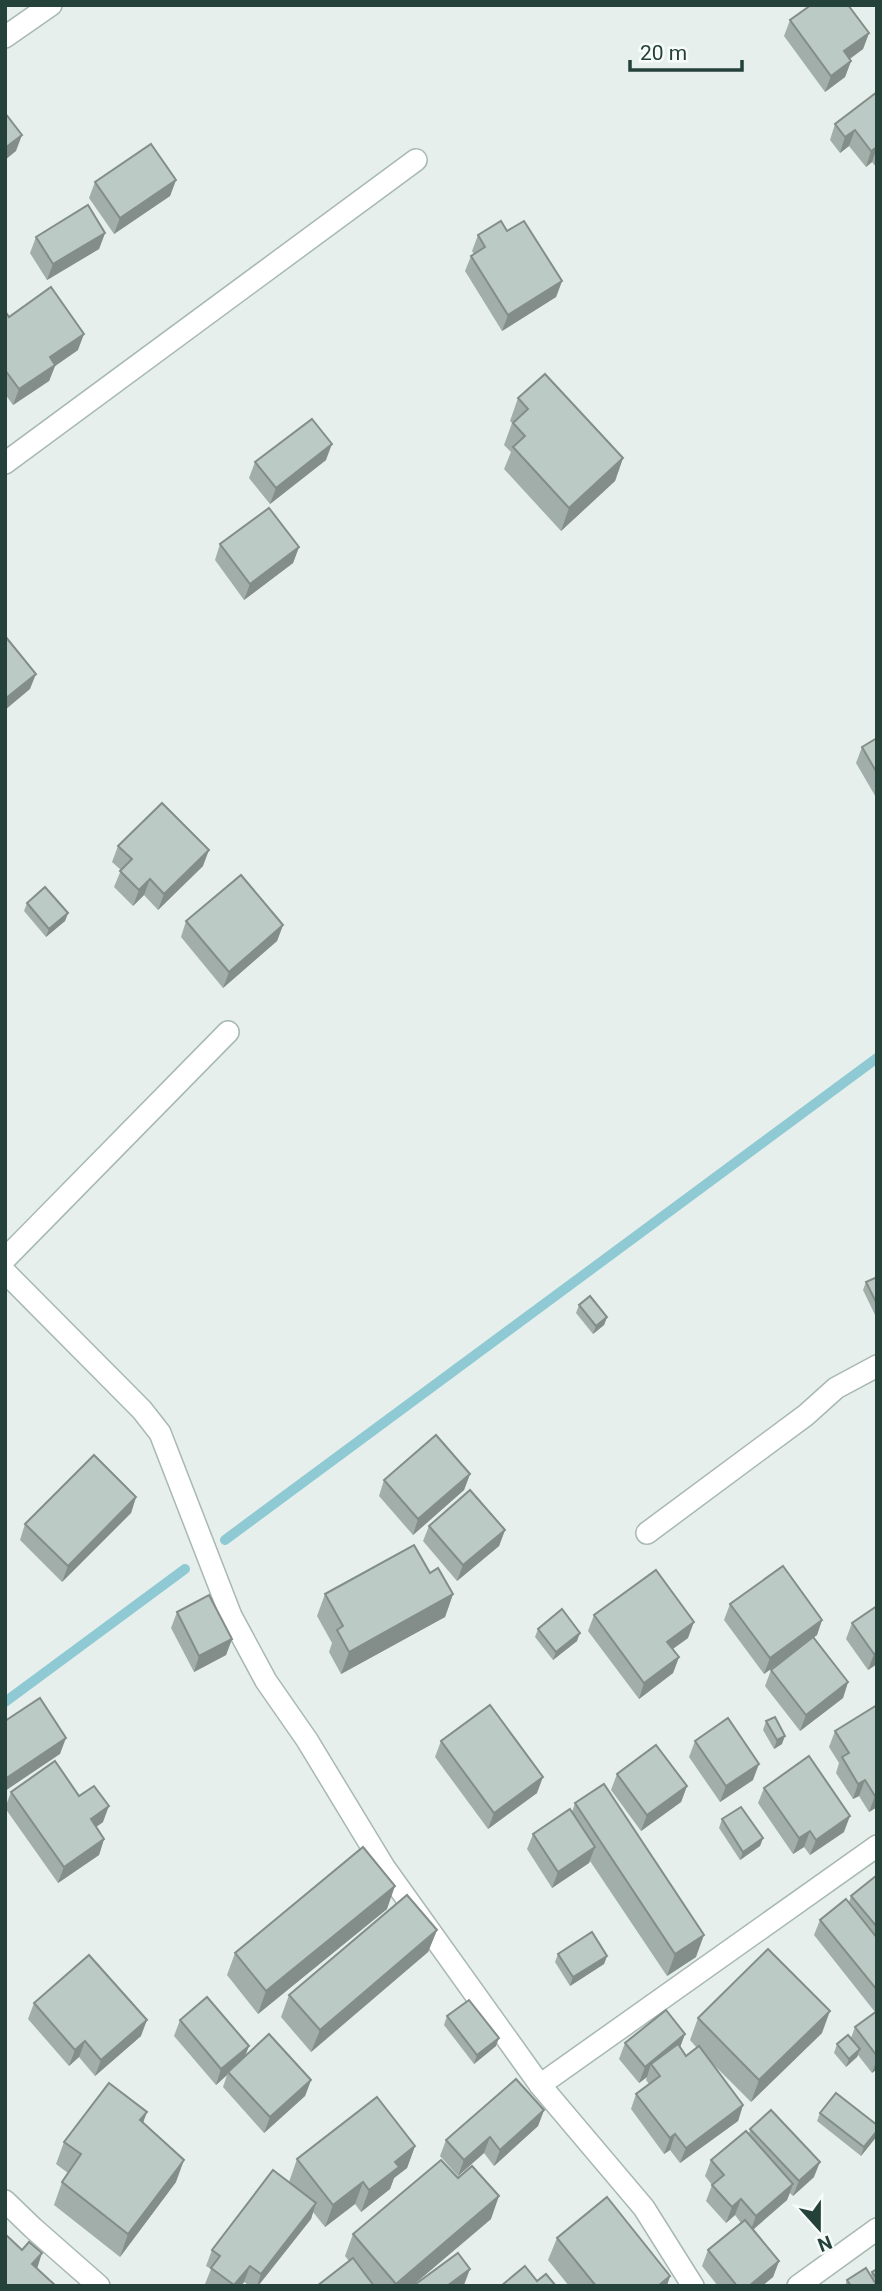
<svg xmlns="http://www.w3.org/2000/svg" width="882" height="2291" viewBox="0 0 882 2291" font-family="Roboto,sans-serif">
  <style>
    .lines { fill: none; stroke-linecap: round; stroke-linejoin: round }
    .stream { stroke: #8ec9d4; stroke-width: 10 }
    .minor-casing { stroke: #a8b8b2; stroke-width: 24 }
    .minor { stroke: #fff; stroke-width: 21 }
    .wall { fill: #a1aea9 }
    .shaded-wall { fill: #838d89 }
    .building { fill: #bbcac4; stroke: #838d89; stroke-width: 2 }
  </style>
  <rect width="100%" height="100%" fill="#e6efeb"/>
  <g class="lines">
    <g class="stream">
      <polyline points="225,1540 877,1058"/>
      <polyline points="5,1702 185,1569"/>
    </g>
    <defs>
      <g id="minor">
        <polyline points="5,37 51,5"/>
        <polyline points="5,463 416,160"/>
        <polyline points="5,1259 228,1032"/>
        <polyline points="5,1272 142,1410 160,1433 231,1616 266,1681 307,1740 384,1867 540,2085 644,2208 693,2286"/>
        <polyline points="647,1533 806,1415 836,1388 877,1366"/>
        <polyline points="540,2085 877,1846"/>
        <polyline points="5,2201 33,2228 99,2286"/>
        <polyline points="798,2286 877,2229"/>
      </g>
    </defs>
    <use href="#minor" class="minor-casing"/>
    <use href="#minor" class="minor"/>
  </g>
  <g class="wall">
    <polygon points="790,20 869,33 863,49 850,59 851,61 845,77 825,92 784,36"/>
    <polygon points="877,92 877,168 872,162 866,167 849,146 840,153 830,140 835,124"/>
    <polygon points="176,180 170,196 114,234 89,198 95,182"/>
    <polygon points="507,231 562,281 556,297 502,331 465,271 471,256 474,254 472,251 478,235"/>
    <polygon points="105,233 99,249 47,280 30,253 36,237"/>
    <polygon points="5,311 9,317 78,350 55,366 49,381 13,405 5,394"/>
    <polygon points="518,398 623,458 615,481 561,531 504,469 511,452 504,445 512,423 510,421"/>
    <polygon points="326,460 270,504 249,478 255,462"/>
    <polygon points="220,544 299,547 293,563 244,600 215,560"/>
    <polygon points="877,738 877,799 856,763 862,747"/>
    <polygon points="118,846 203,866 158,910 144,895 133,906 114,887 121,870 112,862"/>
    <polygon points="27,903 68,913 65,921 46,937 24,911"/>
    <polygon points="186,921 283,925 277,941 223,988 181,937"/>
    <polygon points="877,1277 877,1319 863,1290 866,1282"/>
    <polygon points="579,1305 607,1317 604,1325 593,1334 576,1313"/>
    <polygon points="470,1474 464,1490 413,1535 379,1496 384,1480"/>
    <polygon points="136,1497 131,1513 62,1582 20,1540 25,1524"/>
    <polygon points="429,1526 505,1530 499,1546 457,1581 423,1541"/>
    <polygon points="430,1573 453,1594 445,1617 341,1674 329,1652 332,1643 317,1616 325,1594"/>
    <polygon points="730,1604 822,1620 817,1635 814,1637 848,1682 843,1698 800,1731 765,1686 771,1670 787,1657 764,1674 724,1620"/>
    <polygon points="877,1606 877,1664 868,1670 846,1639 852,1623"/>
    <polygon points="177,1612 232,1639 226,1655 194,1672 171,1628"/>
    <polygon points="594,1615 688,1638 673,1649 679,1657 673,1673 639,1699 588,1631"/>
    <polygon points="538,1629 577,1641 553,1660 535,1637"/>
    <polygon points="877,1705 877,1807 869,1812 859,1796 853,1799 836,1773 839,1763 829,1747 835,1731"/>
    <polygon points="766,1721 782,1744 774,1749 763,1730"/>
    <polygon points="441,1741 537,1793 488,1829 435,1757"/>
    <polygon points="695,1741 753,1780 720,1802 689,1757"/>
    <polygon points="617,1774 687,1786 681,1802 641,1831 611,1790"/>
    <polygon points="764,1788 844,1832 810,1855 804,1847 793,1854 758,1803"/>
    <polygon points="11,1792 79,1796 103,1822 96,1827 104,1839 99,1855 58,1883 5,1808"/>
    <polygon points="575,1803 696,1957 667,1976 590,1861 589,1863 552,1888 527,1849 533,1834 572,1812"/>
    <polygon points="722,1819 763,1838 760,1846 740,1860 719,1828"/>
    <polygon points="877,1875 877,2069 872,2073 858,2055 857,2057 846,2067 834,2053 837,2044 851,2038 855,2027 875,2012 814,1935 820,1920 849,1902 851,1896"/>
    <polygon points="387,1909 258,2014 227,1975 235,1953"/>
    <polygon points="437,1930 428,1952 311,2052 281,2017 289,1995"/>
    <polygon points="558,1954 607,1956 604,1964 570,1986 555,1962"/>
    <polygon points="34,2003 141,2036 95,2076 79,2057 69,2066 28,2019"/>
    <polygon points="447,2016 496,2046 474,2064 444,2025"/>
    <polygon points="698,2018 822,2033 751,2102 709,2060 743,2105 738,2121 680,2163 670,2150 664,2154 631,2109 636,2094 649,2084 646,2080 647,2077 639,2083 619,2059 625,2043 685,2034 680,2047 686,2056 697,2048 690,2040"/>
    <polygon points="180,2020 245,2056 311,2080 305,2096 264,2133 223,2087 227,2075 216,2085 174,2036"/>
    <polygon points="544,2110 538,2126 494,2166 484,2153 458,2176 440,2156 446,2140"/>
    <polygon points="820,2113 877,2136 861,2156 817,2121"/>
    <polygon points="750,2129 814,2177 793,2196 790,2193 787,2200 753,2230 779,2261 773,2277 762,2286 718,2286 702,2266 708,2250 741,2223 735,2215 726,2223 706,2201 712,2185 705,2176 711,2160 749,2134"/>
    <polygon points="64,2142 176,2182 120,2257 54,2205 62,2182 68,2173 56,2164"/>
    <polygon points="415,2146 407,2168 394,2178 390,2189 361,2212 355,2204 325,2227 313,2212 311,2219 258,2286 250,2286 244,2282 241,2286 208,2286 205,2284 211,2269 206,2266 212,2250 289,2182 297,2159"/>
    <polygon points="491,2219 412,2286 317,2286 349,2261 345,2256 353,2234"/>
    <polygon points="557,2238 667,2286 569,2286 548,2260"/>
    <polygon points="877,2269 877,2286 845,2286 847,2280 871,2275 872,2272"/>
  </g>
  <g class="shaded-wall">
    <polygon points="869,33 863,49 838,67 844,51"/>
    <polygon points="851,61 845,77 825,92 831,76"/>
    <polygon points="855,130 849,146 840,153 845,137"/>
    <polygon points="22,135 16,151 5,160 5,148"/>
    <polygon points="877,147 872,162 866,167 871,151"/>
    <polygon points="176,180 170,196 114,234 120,218"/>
    <polygon points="105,233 99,249 47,280 53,264"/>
    <polygon points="562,281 556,297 502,331 508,315"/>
    <polygon points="84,334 78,350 55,366 49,381 13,405 19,389 50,357"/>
    <polygon points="332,444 326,460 270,504 276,488"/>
    <polygon points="623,458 615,481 561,531 569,508"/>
    <polygon points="299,547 293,563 244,600 250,584"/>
    <polygon points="36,674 30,689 5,710 5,699"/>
    <polygon points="209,850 203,866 158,910 164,894"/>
    <polygon points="150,879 144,895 133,906 139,890"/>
    <polygon points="68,913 65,921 46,937 49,929"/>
    <polygon points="283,925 277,941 223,988 229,972"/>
    <polygon points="607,1317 604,1325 593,1334 596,1326"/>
    <polygon points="470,1474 464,1490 413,1535 418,1519"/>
    <polygon points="136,1497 131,1513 62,1582 68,1566"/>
    <polygon points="505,1530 499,1546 457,1581 463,1565"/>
    <polygon points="453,1594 445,1617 341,1674 349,1652"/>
    <polygon points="822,1620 817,1635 764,1674 770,1658"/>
    <polygon points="694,1622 688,1638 661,1657 667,1642"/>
    <polygon points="580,1633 577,1641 553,1660 556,1652"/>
    <polygon points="232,1639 226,1655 194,1672 199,1656"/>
    <polygon points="877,1652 877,1664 868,1670 874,1654"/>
    <polygon points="679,1657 673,1673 639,1699 644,1683"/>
    <polygon points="848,1682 843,1698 800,1731 806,1715"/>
    <polygon points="785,1736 782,1744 774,1749 777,1740"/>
    <polygon points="66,1738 60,1754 5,1791 5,1779"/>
    <polygon points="759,1764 753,1780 720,1802 726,1786"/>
    <polygon points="543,1777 537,1793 488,1829 494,1813"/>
    <polygon points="865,1780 859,1796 853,1799 858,1784"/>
    <polygon points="687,1786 681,1802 641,1831 647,1815"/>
    <polygon points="877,1795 877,1807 869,1812 875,1796"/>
    <polygon points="109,1806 103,1822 85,1835 91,1819"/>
    <polygon points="850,1816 844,1832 810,1855 816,1840"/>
    <polygon points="810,1831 804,1847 793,1854 799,1838"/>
    <polygon points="763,1838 760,1846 740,1860 743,1852"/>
    <polygon points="104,1839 99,1855 58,1883 64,1867"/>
    <polygon points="595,1847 589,1863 552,1888 558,1872"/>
    <polygon points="395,1886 387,1909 258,2014 266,1991"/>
    <polygon points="437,1930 428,1952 311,2052 320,2030"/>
    <polygon points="704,1935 696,1957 667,1976 675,1954"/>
    <polygon points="607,1956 604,1964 570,1986 573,1977"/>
    <polygon points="830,2011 822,2033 751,2102 759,2080"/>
    <polygon points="147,2020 141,2036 95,2076 101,2060"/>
    <polygon points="685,2034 679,2050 651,2064 647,2077 639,2083 645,2067"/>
    <polygon points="499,2038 496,2046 474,2064 477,2055"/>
    <polygon points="85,2041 79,2057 69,2066 75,2050"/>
    <polygon points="249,2046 243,2062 228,2072 227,2075 216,2085 221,2069"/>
    <polygon points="860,2049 857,2057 846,2067 849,2059"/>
    <polygon points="877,2059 877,2069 872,2073"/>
    <polygon points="311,2080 305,2096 264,2133 270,2117"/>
    <polygon points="743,2105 738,2121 680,2163 686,2148"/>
    <polygon points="544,2110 538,2126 494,2166 500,2150"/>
    <polygon points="147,2112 139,2134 140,2120"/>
    <polygon points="877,2131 877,2136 861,2156 864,2147"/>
    <polygon points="675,2134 670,2150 664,2154 670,2138"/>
    <polygon points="490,2137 484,2153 458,2176 464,2160"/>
    <polygon points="415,2146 407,2168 394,2178 390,2189 361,2212 369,2190 395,2162"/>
    <polygon points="184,2160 176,2182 120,2257 128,2234"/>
    <polygon points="820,2162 814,2177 793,2196 799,2181"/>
    <polygon points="363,2182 355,2204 325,2227 333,2205"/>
    <polygon points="793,2184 787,2200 750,2232 756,2216"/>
    <polygon points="499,2196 491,2219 412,2286 395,2286"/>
    <polygon points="741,2199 735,2215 726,2223 732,2207"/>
    <polygon points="316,2203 311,2219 258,2286 257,2286 261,2274"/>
    <polygon points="42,2253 37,2269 32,2264"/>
    <polygon points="779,2261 773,2277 762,2286 749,2286"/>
    <polygon points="250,2266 244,2282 241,2286 234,2285"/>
    <polygon points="470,2269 464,2285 463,2286 447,2286"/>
    <polygon points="670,2276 667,2286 658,2286"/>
  </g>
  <g class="building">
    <polygon points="811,5 848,5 869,33 844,51 851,61 831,76 790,20"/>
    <polygon points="877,92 877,147 871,151 855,130 845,137 835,124"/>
    <polygon points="5,113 22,135 5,148"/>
    <polygon points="151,144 176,180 120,218 95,182"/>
    <polygon points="88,205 105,233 53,264 36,237"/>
    <polygon points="501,221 507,231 524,221 562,281 508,315 471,256 485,247 478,235"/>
    <polygon points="51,287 84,334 50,357 55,365 19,389 5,370 5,311 9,317"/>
    <polygon points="545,374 623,458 569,508 513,447 525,436 513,423 528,409 518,398"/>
    <polygon points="312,419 332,444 276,488 255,462"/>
    <polygon points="269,508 299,547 250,584 220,544"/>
    <polygon points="5,636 36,674 5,699"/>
    <polygon points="877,738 877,773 862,747"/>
    <polygon points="162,803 209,850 164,894 150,879 139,890 120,871 132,859 118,846"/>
    <polygon points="241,875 283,925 229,972 186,921"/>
    <polygon points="45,887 68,913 49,929 27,903"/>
    <polygon points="877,1277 877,1304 866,1282"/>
    <polygon points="590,1296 607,1317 596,1326 579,1305"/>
    <polygon points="436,1435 470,1474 418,1519 384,1480"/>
    <polygon points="94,1455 136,1497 68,1566 25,1524"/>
    <polygon points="470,1490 505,1530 463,1565 429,1526"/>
    <polygon points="414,1545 430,1573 438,1568 453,1594 349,1652 337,1630 343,1626 325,1594"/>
    <polygon points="783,1566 822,1620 770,1658 730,1604"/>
    <polygon points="656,1570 694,1622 667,1642 679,1657 644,1683 594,1615"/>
    <polygon points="209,1595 232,1639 199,1656 177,1612"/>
    <polygon points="877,1606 877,1652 874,1654 852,1623"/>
    <polygon points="562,1609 580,1633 556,1652 538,1629"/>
    <polygon points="813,1637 848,1682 806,1715 771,1670"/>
    <polygon points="40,1698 66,1738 5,1779 5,1721"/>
    <polygon points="490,1705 543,1777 494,1813 441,1741"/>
    <polygon points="877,1705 877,1795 875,1796 865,1780 858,1784 842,1757 849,1753 835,1731"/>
    <polygon points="775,1717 785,1736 777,1740 766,1721"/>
    <polygon points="728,1718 759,1764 726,1786 695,1741"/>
    <polygon points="656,1745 687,1786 647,1815 617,1774"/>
    <polygon points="809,1756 850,1816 816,1840 810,1831 799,1838 764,1788"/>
    <polygon points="55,1761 79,1796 94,1786 109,1806 91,1819 104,1839 64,1867 11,1792"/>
    <polygon points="604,1784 704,1935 675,1954 575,1803"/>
    <polygon points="741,1807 763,1838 743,1852 722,1819"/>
    <polygon points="570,1809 595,1847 558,1872 533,1834"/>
    <polygon points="363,1847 395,1886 266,1991 235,1953"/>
    <polygon points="877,1875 877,1927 851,1896"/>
    <polygon points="407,1895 437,1930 320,2030 289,1995"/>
    <polygon points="846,1899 877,1938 877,1990 820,1920"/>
    <polygon points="592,1932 607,1956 573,1977 558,1954"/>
    <polygon points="768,1949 830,2011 759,2080 698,2018"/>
    <polygon points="89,1955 147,2020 101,2060 85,2041 75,2050 34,2003"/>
    <polygon points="207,1997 249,2046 221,2069 180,2020"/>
    <polygon points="469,2000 499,2038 477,2055 447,2016"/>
    <polygon points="666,2010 685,2034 645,2067 625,2043"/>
    <polygon points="877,2011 877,2056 855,2027"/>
    <polygon points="269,2034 311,2080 270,2117 228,2072"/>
    <polygon points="848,2035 860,2049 849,2059 837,2044"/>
    <polygon points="678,2044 686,2056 699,2046 743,2105 686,2148 675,2134 670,2138 636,2094 660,2076 651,2064"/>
    <polygon points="516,2079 544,2110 500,2150 490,2137 464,2160 446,2140"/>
    <polygon points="109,2083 147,2112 140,2120 184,2160 128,2234 62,2182 81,2154 64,2142"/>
    <polygon points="836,2093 877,2125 877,2131 864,2147 820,2113"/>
    <polygon points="377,2097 415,2146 395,2162 399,2167 369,2190 363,2182 333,2205 297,2159"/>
    <polygon points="771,2110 820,2162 799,2181 750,2129"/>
    <polygon points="746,2131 793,2184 756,2216 741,2199 732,2207 712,2185 724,2175 711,2160"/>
    <polygon points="441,2160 458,2178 472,2166 499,2196 396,2284 353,2234"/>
    <polygon points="273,2170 316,2203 261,2274 250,2266 234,2285 211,2268 220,2256 212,2250"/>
    <polygon points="607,2197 670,2276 658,2286 596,2286 557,2238"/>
    <polygon points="745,2220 779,2261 749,2286 737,2286 708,2250"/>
    <polygon points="5,2234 22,2250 29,2242 42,2253 32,2264 56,2286 5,2286"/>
    <polygon points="458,2253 470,2269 447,2286 413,2286"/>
    <polygon points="353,2258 374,2286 317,2286"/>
    <polygon points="525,2266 537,2281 546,2274 556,2286 501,2286"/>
    <polygon points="866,2268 877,2286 851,2286 847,2280"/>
    <polygon points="877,2269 877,2279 872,2272"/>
  </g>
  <rect width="882" height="2291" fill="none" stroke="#24423a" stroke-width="14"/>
  <g transform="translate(819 2228) rotate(159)" stroke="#f7fbf9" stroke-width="5" paint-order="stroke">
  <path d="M0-5L12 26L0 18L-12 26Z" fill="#24423a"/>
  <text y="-10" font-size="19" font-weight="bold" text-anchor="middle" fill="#24423a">N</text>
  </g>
  <path d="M630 60v10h112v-10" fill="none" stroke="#24423a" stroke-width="3.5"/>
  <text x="640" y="60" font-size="21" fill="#24423a" stroke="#f7fbf9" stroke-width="5" paint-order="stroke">20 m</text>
</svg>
